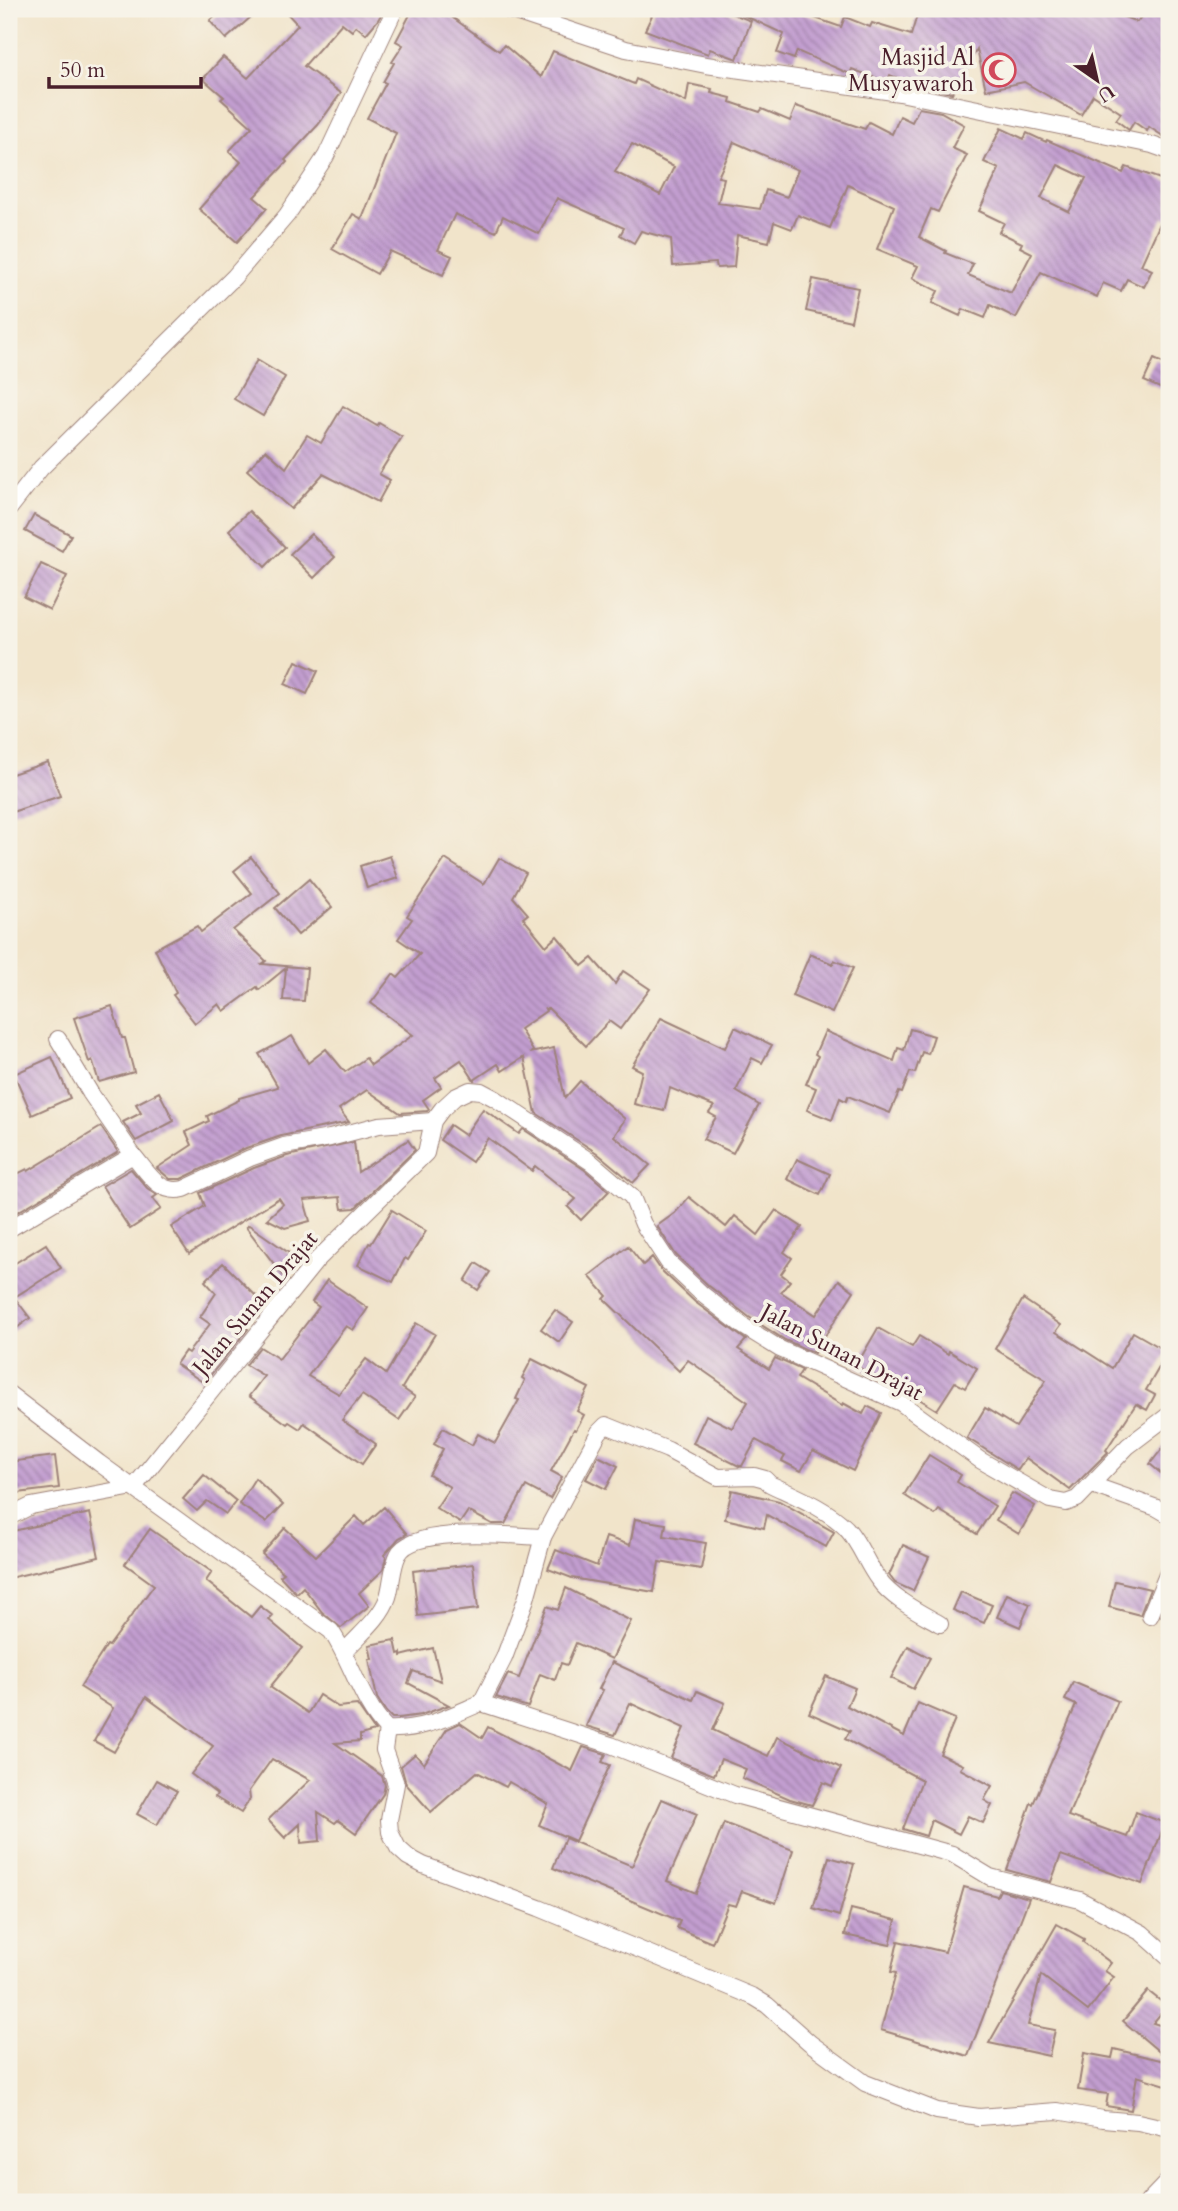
<svg xmlns="http://www.w3.org/2000/svg" width="1178" height="2211" viewBox="0 0 1178 2211" font-family="Cardo,serif">
  <style>
    .building { fill: url(#building-back-hatch); fill-rule: evenodd }
    .lines { fill: none; stroke-linecap: round; stroke-linejoin: round }
    .minor-casing { stroke: #9e827a; stroke-width: 18 }
    .minor { stroke: #fff; stroke-width: 16 }
    .labels { text-anchor: middle; dominant-baseline: central; stroke-width: 7; stroke-linejoin: round; paint-order: stroke }
    .poi-label { font-size: 23px; fill: #4a1f2b; stroke: #f7f3e8; text-anchor: end }
    .street-label { font-size: 23px; fill: #4a1f2b; stroke: #f7f3e8 }
  </style>
  <defs>
    <pattern id="building-back-hatch" width="6" height="6" patternUnits="userSpaceOnUse" patternTransform="scale(1.75)"><rect width="6" height="6" fill="#c29ed0"/><path d="M-1 5l2 2M0 0l6 6M5-1l2 2" fill="none" stroke="#a080a9"/></pattern>
  </defs>
  <rect width="100%" height="100%" fill="#f7f3e8"/>
  <filter id="ink" filterUnits="userSpaceOnUse"><feTurbulence type="fractalNoise" baseFrequency=".0143" numOctaves="2"/><feDisplacementMap in="SourceGraphic" scale="14" xChannelSelector="R" yChannelSelector="G"/><feConvolveMatrix kernelMatrix="1 2 1 2 8 2 1 2 1" color-interpolation-filters="sRGB"/></filter>
  <filter id="wash" filterUnits="userSpaceOnUse"><feTurbulence type="fractalNoise" baseFrequency=".00686" numOctaves="4" result="noise"/><feDisplacementMap in="SourceGraphic" scale="28" xChannelSelector="R" yChannelSelector="G"/><feGaussianBlur stdDeviation="1.57" result="paint"/><feColorMatrix in="noise" values="0 0 0 0 0 0 0 0 0 0 0 0 0 0 0 0 0 1.4 0 .05"/><feComposite in="paint" operator="in"/></filter>
  <g filter="url(#wash)">
    <rect width="100%" height="100%" fill="#f1e4ca"/>
    <g id="blocks">
      <g class="building">
        <polygon points="223,9 260,9 226,39 210,21"/>
        <polygon points="283,9 384,9 378,20 366,34 356,26 352,31 342,23 304,66 341,93 318,125 285,160 287,162 254,197 267,208 237,242 199,209 241,162 229,151 252,127 221,99 224,97 203,79 223,57 248,78 298,25"/>
        <path d="M413 9H429L444 16 446 13 499 51 504 45 541 77 553 51 634 84 636 79 686 102 689 84 712 89 711 93 731 98 730 102 760 112 762 109 790 121 796 106 865 129 869 122 892 134 900 116 912 122 919 108 941 112 964 125 952 148 967 155 938 212 931 209 919 237 946 251 945 253 973 264 968 275 1011 293 1032 253 1020 247 1022 243 999 232 1004 223 979 211 999 169 984 162 1001 128 1024 139 1027 133 1046 142 1047 140 1123 173 1126 167 1169 182V221L1163 217 1141 265 1152 270 1144 287 1127 279 1121 291 1103 283 1097 297 1041 272 1016 318 990 305 985 318 963 309 960 316 932 303 938 291 912 278 918 266 877 249 894 206 848 185 830 228 798 215 792 229 774 222 769 242 737 235 734 267 717 268 716 263 673 266 671 239 641 231 634 243 620 235 624 228 557 198 539 234 503 216 496 232 455 214 438 250 452 256 443 275 390 251 377 274 332 249 353 214 362 219 396 133 367 118 386 83 383 82 394 63 392 62 403 45 396 41ZM734 142 798 170 787 197 766 190 760 209 718 203 724 178 718 177ZM632 144 674 167 660 195 615 172ZM1058 165 1086 178 1069 212 1041 198Z"/>
        <polygon points="655,9 721,9 751,21 737,59 710,49 708,54 645,30"/>
        <polygon points="730,9 789,9 841,27 845,17 870,27 872,23 911,35 919,9 1104,9 1137,22 1147,9 1153,9 1169,21 1169,140 1149,127 1147,131 1134,122 1129,130 1116,120 1121,113 1093,95 1081,115 1024,82 986,90 977,49 952,93 914,85 890,75 888,81 878,79 852,69 850,74 797,51 794,59 777,53 784,34"/>
        <polygon points="813,279 858,288 851,321 806,311"/>
        <polygon points="1154,359 1169,366 1169,392 1144,381"/>
        <polygon points="257,360 285,377 263,416 234,399"/>
        <polygon points="343,406 377,426 379,423 402,437 379,474 390,480 378,502 323,474 291,509 247,470 266,450 286,468 307,435 321,443"/>
        <polygon points="249,511 285,547 265,567 229,530"/>
        <polygon points="34,515 71,535 62,551 25,531"/>
        <polygon points="311,534 335,557 314,578 290,554"/>
        <polygon points="41,564 67,576 50,610 24,597"/>
        <polygon points="296,661 318,671 307,694 285,684"/>
        <polygon points="48,762 60,796 9,813 9,775"/>
        <polygon points="390,856 398,878 367,888 360,866"/>
        <polygon points="251,857 280,893 233,930 266,961 262,964 307,968 304,1001 283,1000 286,968 259,990 257,987 224,1011 219,1004 195,1023 173,995 176,993 155,949 197,926 201,932 252,893 234,871"/>
        <polygon points="499,858 526,873 513,897 528,914 523,918 546,946 557,936 582,966 592,958 615,984 623,971 650,989 620,1029 609,1021 586,1046 549,1009 545,1009 546,1011 520,1029 533,1051 530,1053 554,1048 565,1098 580,1081 625,1119 614,1136 650,1165 633,1183 597,1153 536,1113 524,1057 502,1071 498,1064 474,1080 461,1060 435,1078 441,1087 423,1100 429,1109 427,1111 400,1113 367,1090 339,1109 349,1122 281,1136 246,1148 181,1179 170,1179 157,1168 192,1145 186,1132 209,1121 207,1116 239,1100 239,1098 278,1087 259,1054 292,1036 308,1063 326,1049 345,1072 366,1058 371,1065 413,1035 371,1003 393,974 398,978 420,954 398,939 412,919 407,916 445,859 484,884"/>
        <polygon points="309,879 332,907 298,935 275,908"/>
        <polygon points="810,954 833,964 834,960 853,968 832,1013 792,996"/>
        <polygon points="112,1006 122,1038 125,1038 134,1072 99,1082 92,1060 89,1062 74,1018"/>
        <polygon points="661,1018 725,1048 735,1027 772,1045 762,1063 752,1058 736,1091 759,1105 733,1153 703,1139 716,1117 709,1113 714,1106 670,1088 664,1111 634,1104 642,1071 632,1066"/>
        <polygon points="910,1029 934,1036 928,1054 922,1052 915,1073 910,1072 902,1093 899,1092 890,1113 848,1096 846,1101 840,1098 832,1120 807,1110 816,1088 806,1084 818,1056 815,1054 825,1031 894,1061 898,1048 904,1050"/>
        <polygon points="52,1057 70,1098 32,1115 14,1074"/>
        <polygon points="159,1092 174,1121 136,1141 123,1122 141,1113 136,1104"/>
        <polygon points="483,1109 519,1134 523,1129 585,1170 609,1191 581,1220 568,1207 576,1199 535,1166 532,1171 488,1138 472,1162 440,1140 450,1125 465,1135"/>
        <polygon points="101,1127 118,1152 9,1217 9,1178 27,1169 28,1171"/>
        <polygon points="408,1140 415,1150 355,1208 342,1209 340,1197 304,1200 310,1221 285,1228 267,1219 283,1204 279,1198 189,1254 171,1227 205,1206 200,1193 254,1168 287,1156 354,1142 358,1172"/>
        <polygon points="797,1159 830,1174 820,1195 787,1179"/>
        <polygon points="131,1169 147,1188 157,1195 153,1198 161,1209 130,1229 102,1186"/>
        <polygon points="689,1197 726,1227 735,1216 758,1235 776,1210 802,1227 784,1252 792,1258 781,1274 790,1281 781,1292 816,1315 839,1280 854,1291 814,1353 785,1340 749,1317 709,1286 676,1255 657,1226 675,1213"/>
        <polygon points="392,1210 426,1231 408,1260 405,1258 393,1282 358,1265 369,1243 371,1244"/>
        <polygon points="249,1225 302,1262 284,1277 246,1227"/>
        <polygon points="46,1244 61,1268 16,1296 9,1284 9,1267"/>
        <polygon points="628,1246 643,1265 652,1257 661,1270 695,1302 746,1340 738,1349 769,1369 775,1358 802,1370 797,1378 842,1405 843,1403 863,1414 867,1406 881,1413 853,1471 813,1451 801,1471 782,1461 785,1456 756,1440 742,1466 739,1466 693,1443 706,1415 732,1428 748,1402 688,1360 679,1371 604,1299 607,1296 589,1276"/>
        <polygon points="223,1263 263,1303 241,1324 248,1329 204,1383 176,1364 185,1351 188,1353 210,1324 200,1317 216,1293 205,1281"/>
        <polygon points="476,1263 490,1272 478,1290 465,1281"/>
        <polygon points="327,1280 368,1308 353,1330 346,1326 308,1376 339,1394 366,1359 386,1374 416,1323 435,1334 402,1388 415,1397 399,1420 362,1395 342,1420 376,1444 362,1464 304,1423 300,1429 289,1422 287,1424 249,1396 264,1376 246,1365 260,1347 279,1359 319,1307 312,1302"/>
        <polygon points="9,1290 30,1318 9,1334"/>
        <polygon points="1023,1299 1061,1325 1056,1332 1112,1368 1133,1332 1168,1352 1146,1390 1155,1395 1147,1410 1136,1404 1106,1450 1108,1452 1070,1490 1026,1458 1018,1470 967,1438 985,1408 1016,1427 1046,1380 995,1349"/>
        <polygon points="555,1310 573,1322 559,1342 541,1329"/>
        <polygon points="878,1328 912,1347 919,1336 948,1354 949,1351 977,1368 965,1388 955,1382 937,1410 882,1376 880,1379 856,1366"/>
        <polygon points="532,1359 589,1388 577,1411 584,1415 576,1430 574,1429 551,1471 562,1477 550,1499 526,1486 505,1524 492,1524 468,1511 460,1523 436,1508 450,1487 429,1475 443,1449 434,1444 443,1428 472,1445 478,1434 495,1443 519,1400 516,1399 525,1380 522,1378"/>
        <polygon points="1169,1440 1169,1480 1150,1464"/>
        <polygon points="929,1455 961,1475 957,1482 995,1506 977,1534 939,1510 935,1515 904,1495"/>
        <polygon points="55,1456 59,1488 9,1494 9,1462"/>
        <polygon points="598,1456 618,1466 606,1489 586,1479"/>
        <polygon points="204,1475 236,1501 226,1514 207,1501 197,1511 183,1499"/>
        <polygon points="255,1478 283,1505 266,1522 239,1504"/>
        <polygon points="732,1490 779,1501 834,1532 826,1547 767,1515 764,1528 725,1519"/>
        <polygon points="1012,1493 1035,1506 1019,1534 996,1520"/>
        <polygon points="384,1507 407,1534 399,1538 384,1555 386,1557 383,1570 359,1593 369,1606 341,1628 322,1612 303,1587 297,1593 294,1591 280,1576 284,1573 262,1554 285,1528 316,1556 356,1516 364,1525"/>
        <polygon points="90,1513 99,1557 9,1578 9,1532"/>
        <polygon points="635,1519 666,1524 664,1536 706,1543 701,1569 659,1562 654,1592 572,1578 548,1569 556,1550 597,1566 606,1537 630,1545"/>
        <polygon points="150,1529 212,1572 206,1581 251,1617 260,1606 273,1616 269,1620 302,1648 270,1687 308,1713 319,1695 338,1707 357,1705 375,1731 360,1735 360,1741 335,1743 382,1776 385,1785 383,1794 356,1833 338,1820 335,1823 318,1812 320,1841 301,1843 300,1824 285,1838 268,1820 310,1780 272,1759 249,1791 250,1799 241,1813 215,1797 217,1794 191,1774 213,1746 146,1697 114,1752 94,1741 113,1708 80,1687 107,1645 109,1646 154,1585 125,1564"/>
        <polygon points="903,1545 929,1557 913,1591 895,1583 889,1575"/>
        <polygon points="473,1564 478,1609 418,1616 413,1571"/>
        <polygon points="1115,1581 1150,1589 1140,1615 1109,1607"/>
        <polygon points="566,1588 631,1621 612,1659 576,1643 567,1665 561,1663 555,1680 540,1674 528,1707 496,1697 508,1674 519,1678 547,1606 558,1610"/>
        <polygon points="961,1592 992,1605 984,1623 953,1610"/>
        <polygon points="1007,1594 1030,1604 1020,1627 997,1617"/>
        <polygon points="1169,1597 1169,1620 1161,1616"/>
        <polygon points="395,1640 398,1654 401,1653 401,1656 433,1648 441,1681 413,1671 408,1683 449,1705 421,1715 399,1718 392,1718 386,1712 377,1698 369,1659 372,1659 369,1645"/>
        <polygon points="908,1646 930,1658 913,1689 891,1678"/>
        <polygon points="612,1662 693,1700 697,1691 725,1703 713,1730 768,1756 777,1737 841,1768 832,1786 823,1782 812,1805 790,1799 742,1778 746,1769 721,1759 714,1775 671,1758 684,1728 630,1703 615,1735 586,1726 603,1690 599,1689"/>
        <polygon points="826,1676 855,1688 847,1706 904,1736 918,1703 955,1719 940,1754 963,1765 960,1769 992,1786 984,1800 992,1805 983,1823 968,1816 959,1834 931,1820 926,1836 903,1829 922,1780 845,1739 850,1731 809,1713"/>
        <polygon points="1073,1682 1118,1701 1068,1816 1127,1837 1136,1812 1165,1823 1142,1884 1061,1855 1051,1882 1007,1870 1031,1803 1033,1804 1076,1705 1065,1700"/>
        <polygon points="460,1723 482,1738 488,1727 572,1771 583,1747 606,1754 602,1762 610,1765 575,1841 539,1825 548,1804 509,1782 506,1787 477,1772 431,1812 406,1784 401,1766 415,1754 424,1764 447,1729"/>
        <polygon points="157,1780 177,1791 157,1825 137,1814"/>
        <polygon points="662,1799 697,1814 667,1881 696,1893 724,1823 793,1850 776,1903 742,1891 736,1906 728,1904 712,1943 677,1928 680,1921 553,1868 565,1838 632,1866"/>
        <polygon points="829,1857 854,1864 839,1916 813,1908"/>
        <polygon points="964,1887 997,1896 1000,1890 1029,1898 968,2056 881,2030 896,1973 891,1972 898,1941 945,1952"/>
        <polygon points="851,1909 896,1920 890,1945 845,1935"/>
        <polygon points="1057,1924 1084,1939 1083,1942 1111,1963 1105,1971 1114,1977 1088,2011 1041,1975 1028,2025 1055,2030 1049,2056 989,2043"/>
        <polygon points="1148,1991 1167,2006 1153,2023 1169,2028 1169,2060 1123,2021"/>
        <polygon points="1114,2049 1169,2062 1169,2086 1137,2076 1131,2110 1106,2106 1108,2094 1078,2090 1084,2053 1112,2058"/>
      </g>
    </g>
  </g>
  <g filter="url(#ink)">
    <use href="#blocks" fill-opacity="0" stroke="#9e827a" stroke-width="2"/>
    <g class="lines">
      <defs>
        <g id="minor">
          <polyline points="506,9 626,49 706,65 900,93 1152,145 1169,151"/>
          <polyline points="9,509 41,468 234,277 287,215 326,156 395,9"/>
          <polyline points="58,1039 91,1094 133,1155"/>
          <path d="M9 1229 133 1155C148 1172 158 1195 184 1189L250 1158 284 1146 330 1138 379 1125 433 1121"/>
          <path d="M9 1394 99 1463 331 1631C352 1662 361 1703 387 1729 422 1731 450 1716 481 1703L611 1745 735 1795 952 1854 990 1877 1080 1900 1142 1933 1169 1957"/>
          <polyline points="1092,1485 1157,1508 1169,1515"/>
          <polyline points="9,1517 31,1506 134,1487 317,1260 426,1153 433,1121 442,1109 455,1097 470,1090 481,1091 496,1099 591,1162 632,1197 643,1224 668,1262 702,1294 743,1326 780,1349 901,1403 980,1460 1050,1500 1066,1503 1077,1499 1128,1446 1169,1415"/>
          <polyline points="1150,1616 1169,1570"/>
          <path d="M345 1651C359 1635 381 1618 388 1597 392 1584 392 1567 398 1555 412 1525 514 1536 543 1537"/>
          <path d="M481 1703 504 1658 526 1599 543 1537 599 1432 606 1425 668 1450 718 1477 754 1476 765 1479 770 1484C795 1496 826 1508 846 1528 860 1543 866 1563 878 1579 892 1599 919 1612 940 1624"/>
          <polyline points="387,1729 384,1750 396,1784 389,1820 390,1832 398,1848 408,1857 423,1865 539,1908 754,1997 767,2005 810,2043 865,2083 937,2111 979,2117 1057,2111 1103,2119 1138,2122 1169,2129"/>
          <polyline points="1148,2202 1169,2180"/>
        </g>
      </defs>
      <use href="#minor" class="minor-casing"/>
      <use href="#minor" class="minor"/>
    </g>
  </g>
  <defs>
    <symbol id="mosque-ring" viewBox="-11 -11 22 22"><circle r="9.5" fill="#f7f3e8" stroke="#d1495b" stroke-width="1.5"/><path d="M3.5-4.9A6 6 0 1 0 3.5 4.9A5 5 0 1 1 3.5-4.9Z" fill="#d1495b"/></symbol>
  </defs>
  <g fill-rule="evenodd">
    <use href="#mosque-ring" x="980" y="51" width="38" height="38"/>
  </g>
  <g class="labels">
    <g class="poi-label">
      <text x="974" y="57">Masjid Al<tspan x="974" dy="26">Musyawaroh</tspan></text>
    </g>
    <g class="street-label">
      <text transform="translate(255 1303) rotate(-50)">Jalan Sunan Drajat</text>
      <text transform="translate(842 1352) rotate(28)">Jalan Sunan Drajat</text>
    </g>
  </g>
  <rect width="1178" height="2211" fill="none" stroke="#f7f3e8" stroke-width="35"/>
  <g transform="translate(1097 80) rotate(146)" stroke="#f7f3e8" stroke-width="5" paint-order="stroke">
  <path d="M0-5L12 26L0 18L-12 26Z" fill="#4a1f2b"/>
  <text y="-10" font-size="19" font-weight="bold" text-anchor="middle" fill="#4a1f2b">U</text>
  </g>
  <path d="M49 77v10h152v-10" fill="none" stroke="#4a1f2b" stroke-width="3.5"/>
  <text x="60" y="77" font-size="21" fill="#4a1f2b" stroke="#f7f3e8" stroke-width="5" paint-order="stroke">50 m</text>
</svg>
